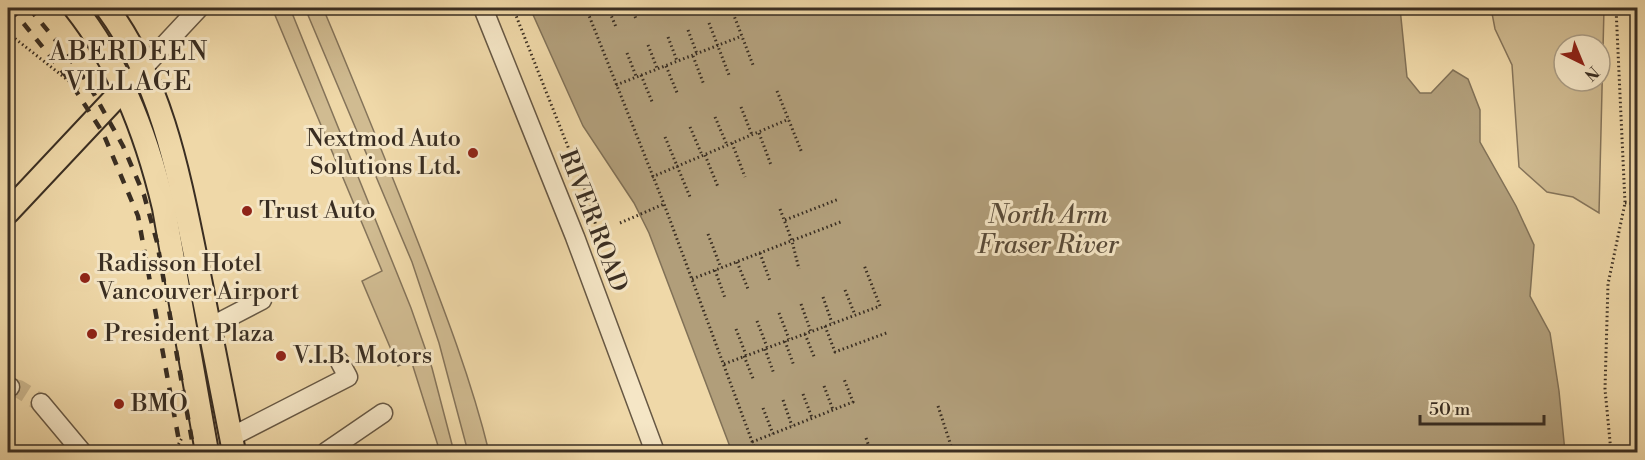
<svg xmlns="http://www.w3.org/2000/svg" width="1645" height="460" viewBox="0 0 1645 460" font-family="'Libre Bodoni',serif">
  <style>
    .green { fill: #d0bb91; stroke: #85745a; stroke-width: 1.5; fill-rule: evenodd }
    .water { fill: #b19e7a; stroke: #817157; stroke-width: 1.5 }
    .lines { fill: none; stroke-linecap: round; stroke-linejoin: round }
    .minor-tunnel { stroke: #cbb68d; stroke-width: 18; stroke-dasharray: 18 9; stroke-linecap: butt }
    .minor-casing { stroke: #675844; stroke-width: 21 }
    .major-casing { stroke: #3a2e22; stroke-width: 26 }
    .path { stroke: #3a2e22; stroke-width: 3; stroke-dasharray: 1.5 3; stroke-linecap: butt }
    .minor { stroke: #f5e6c6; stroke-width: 18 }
    .major { stroke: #efd8a8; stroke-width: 22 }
    .rail { stroke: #3a2e22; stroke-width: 4.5; stroke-dasharray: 10 10; stroke-linecap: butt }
    .poi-dot { fill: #8f2418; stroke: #f5e6c6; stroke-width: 2 }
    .labels { text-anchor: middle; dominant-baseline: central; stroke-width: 6; stroke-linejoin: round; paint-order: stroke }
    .poi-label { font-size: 24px; fill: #3a2e22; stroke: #f5e6c6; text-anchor: start }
    .street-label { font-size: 24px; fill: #3a2e22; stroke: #f5e6c6 }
    .neighbourhood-label { font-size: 26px; letter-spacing: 1.5px; fill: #3a2e22; stroke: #f5e6c6 }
    .water-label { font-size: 26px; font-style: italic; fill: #584a38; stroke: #f5e6c6 }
  </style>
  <rect width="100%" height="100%" fill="#efd8a8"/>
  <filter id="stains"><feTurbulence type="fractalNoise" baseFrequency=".00333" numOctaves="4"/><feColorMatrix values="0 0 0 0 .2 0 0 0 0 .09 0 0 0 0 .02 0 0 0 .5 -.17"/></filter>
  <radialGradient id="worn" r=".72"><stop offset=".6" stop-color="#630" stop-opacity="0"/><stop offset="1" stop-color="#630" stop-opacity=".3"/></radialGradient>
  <g class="green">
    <polygon points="272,8 290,8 411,308 432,368 454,452 440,452 411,360 398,366 362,281 382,271"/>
    <path d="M305 8H323C353 79 382 151 411 224 440 299 470 374 489 452H468L439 343 412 262Z"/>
    <path d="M1491 8H1604L1599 213 1573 197 1547 192 1519 167 1512 65 1495 29ZM1564 45H1600V81H1564Z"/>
  </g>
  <polygon class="water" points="530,8 1400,8 1407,77 1420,93 1431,93 1453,70 1468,79 1480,110 1480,142 1516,206 1534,245 1530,296 1550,333 1559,391 1565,452 732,452 649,233 634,203 583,126"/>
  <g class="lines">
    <polyline class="minor-tunnel" points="10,387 19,389 41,403"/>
    <defs>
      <g id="minor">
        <polyline points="483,8 575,237 655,452"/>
        <polyline points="142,69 199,8"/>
        <polyline points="210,327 262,300"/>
        <polyline points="8,387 10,387"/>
        <polyline points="41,403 82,452"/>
        <polyline points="231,437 348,377 340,362"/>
        <polyline points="326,452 383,413"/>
      </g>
      <g id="major">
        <path d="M75 8C121 66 147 136 164 208L207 452"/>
        <path d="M107 8C162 82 179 176 197 264 210 327 222 390 234 452"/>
        <polyline points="8,212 133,79"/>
      </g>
    </defs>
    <use href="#minor" class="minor-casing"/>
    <use href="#major" class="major-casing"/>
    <g class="path">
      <polyline points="513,8 591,205 599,240"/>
      <polyline points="586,8 664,204 756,452"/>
      <polyline points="608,8 616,27"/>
      <polyline points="632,8 636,19"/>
      <polyline points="662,8 662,10"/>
      <polyline points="132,11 148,8"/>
      <polyline points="587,12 597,8"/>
      <polyline points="733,13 753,65"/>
      <polyline points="8,19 19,8"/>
      <polyline points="709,23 729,75"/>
      <polyline points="688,30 697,54"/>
      <polyline points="8,33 79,89"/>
      <polyline points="668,37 677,61"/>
      <polyline points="10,45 15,39"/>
      <polyline points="648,45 657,68"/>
      <polyline points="627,53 636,76"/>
      <polyline points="693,56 704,85"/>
      <polyline points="666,66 678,95"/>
      <polyline points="641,75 653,104"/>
      <polyline points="616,85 742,36"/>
      <polyline points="777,91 802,153"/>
      <polyline points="741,107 752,135"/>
      <polyline points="715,117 727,145"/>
      <polyline points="690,127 702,155"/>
      <polyline points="759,133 771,165"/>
      <polyline points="665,137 690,197"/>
      <polyline points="732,143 745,177"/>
      <polyline points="705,155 718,187"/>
      <polyline points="652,177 789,119"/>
      <polyline points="1625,203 1638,204"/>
      <polyline points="780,209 792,241 799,269"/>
      <polyline points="785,220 839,199"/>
      <polyline points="620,223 664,204"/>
      <polyline points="708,234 721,268"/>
      <polyline points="760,253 770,281"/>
      <polyline points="737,262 748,289"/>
      <polyline points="715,270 725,298"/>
      <polyline points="692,279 843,221"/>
      <polyline points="845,290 855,315"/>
      <polyline points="823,297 832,323"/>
      <polyline points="801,304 811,332"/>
      <polyline points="779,313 789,339"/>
      <polyline points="757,321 767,347"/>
      <polyline points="825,326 835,352 889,332"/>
      <polyline points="736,329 746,355"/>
      <polyline points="805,334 815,359"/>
      <polyline points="785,341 794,366"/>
      <polyline points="765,349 774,374"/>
      <polyline points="744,356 754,381"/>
      <polyline points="724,364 880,306 864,265"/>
      <polyline points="824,386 833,410"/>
      <polyline points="803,394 812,418"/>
      <polyline points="783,400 792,426"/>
      <polyline points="938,406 953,452"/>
      <polyline points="763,408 773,434"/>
      <polyline points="866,438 871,452"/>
      <polyline points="752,442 853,402 844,379"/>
      <polyline points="840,448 842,452"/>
      <polyline points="174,452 182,438"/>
      <polyline points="1611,452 1605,389 1608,284 1625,203 1616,8"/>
    </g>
    <use href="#minor" class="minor"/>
    <use href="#major" class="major"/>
    <g class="rail">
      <polyline points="11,8 67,77 103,133 138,216 181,452"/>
      <polyline points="29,8 63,49 89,85 123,146 144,195 157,242 194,452"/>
    </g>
  </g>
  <g class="poi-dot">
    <circle cx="473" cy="153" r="6"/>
    <circle cx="247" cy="211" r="6"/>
    <circle cx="85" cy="278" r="6"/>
    <circle cx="92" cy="334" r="6"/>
    <circle cx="281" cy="356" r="6"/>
    <circle cx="119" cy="404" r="6"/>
  </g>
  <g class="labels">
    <g class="poi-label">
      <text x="461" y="139" text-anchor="end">Nextmod Auto<tspan x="461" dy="28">Solutions Ltd.</tspan></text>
      <text x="259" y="211">Trust Auto</text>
      <text x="97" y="264">Radisson Hotel<tspan x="97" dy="28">Vancouver Airport</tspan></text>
      <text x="104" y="334">President Plaza</text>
      <text x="293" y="356">V.I.B. Motors</text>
      <text x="131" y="404">BMO</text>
    </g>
    <g class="street-label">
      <text transform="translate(593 221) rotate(69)">RIVER ROAD</text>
    </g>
    <g class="neighbourhood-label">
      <text x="129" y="52">ABERDEEN<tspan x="129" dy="30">VILLAGE</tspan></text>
    </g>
    <g class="water-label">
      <text x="1048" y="215">North Arm<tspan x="1048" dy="30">Fraser River</tspan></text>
    </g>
  </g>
  <rect width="1645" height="460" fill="none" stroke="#efd8a8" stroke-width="30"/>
  <rect x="9" y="9" width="1627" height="442" fill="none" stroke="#3a2e22" stroke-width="3"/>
  <rect x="15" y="15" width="1615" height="430" fill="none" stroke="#3a2e22" stroke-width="1.5"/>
  <g transform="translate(1582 63) rotate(137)"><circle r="28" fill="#f5e6c6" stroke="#aa9c84" stroke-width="1.5"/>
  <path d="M0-4.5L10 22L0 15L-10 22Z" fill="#8f2418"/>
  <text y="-9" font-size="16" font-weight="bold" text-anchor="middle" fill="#3a2e22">N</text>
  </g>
  <path d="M1420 415v9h124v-9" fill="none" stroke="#3a2e22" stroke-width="3"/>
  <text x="1429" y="415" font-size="18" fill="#3a2e22" stroke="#f5e6c6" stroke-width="4.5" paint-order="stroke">50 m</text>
  <rect width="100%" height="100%" filter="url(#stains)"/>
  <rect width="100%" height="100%" fill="url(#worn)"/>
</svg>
